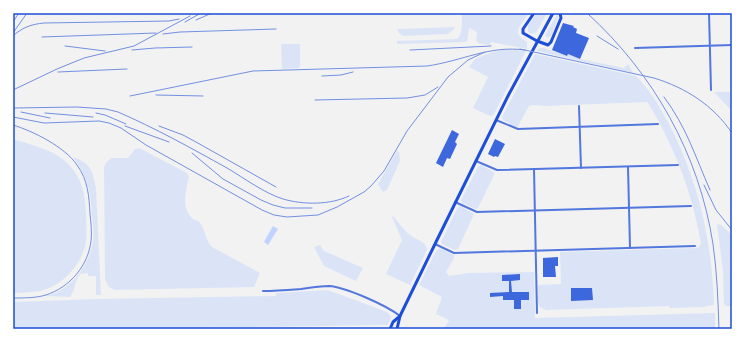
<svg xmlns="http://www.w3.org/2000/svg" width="745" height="342" viewBox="0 0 745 342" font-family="'PT Sans',sans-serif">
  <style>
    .green { fill: #dbe4f7 }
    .water { fill: #bfd3fe }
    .building { fill: #3d67dc }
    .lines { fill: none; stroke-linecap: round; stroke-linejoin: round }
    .minor { stroke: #5277de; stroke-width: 2 }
    .primary { stroke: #1d4ed8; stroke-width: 3 }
    .rail { stroke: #7290e2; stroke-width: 1 }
    .neatline { fill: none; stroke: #1d4ed8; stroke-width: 1.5 }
  </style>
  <rect width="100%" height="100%" fill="#f2f2f2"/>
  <g class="green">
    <path d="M462 13H529C521 26 510 31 527 42V49L491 42 490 45 478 43 476 40 477 32 469 28 467 42 397 44V41L457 39C464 33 461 21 462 13Z"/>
    <polygon points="537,13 547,13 536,33 531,34 528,32 528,25"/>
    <polygon points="558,13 558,18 551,36 547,38 545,35"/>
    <polygon points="455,27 454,29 448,34 403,36 399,33 397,29"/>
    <polygon points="281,44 300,44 300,66 299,68 282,69"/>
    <polygon points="539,48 544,48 567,56 568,54 580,59 624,68 628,64 633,73 537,51"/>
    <polygon points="509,49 526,51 494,114 492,116 490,116 473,108 488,77 469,67 475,59 493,52"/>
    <path d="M535 54 636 76C652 92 663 112 673 132 700 187 712 244 714 305L706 306 705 307 670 308 669 306 546 310 540 307 538 303V285L561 284 560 252 696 248 699 247 701 243C694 205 683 169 665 134 660 123 654 112 647 102L545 106 532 105 529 106 518 126 516 127 503 120 502 117Z"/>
    <polygon points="714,92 732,92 732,111"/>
    <path d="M13 139C31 145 52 149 66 162 82 177 85 193 86 214 86 223 87 233 86 242 82 264 63 286 40 291 31 292 22 293 13 293Z"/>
    <path d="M139 148 187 173 189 177C186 191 181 205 191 217 194 221 199 220 201 224 206 232 205 240 212 247L260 273 254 287 115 290 109 287 105 279 104 167 106 163 111 158H128L135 149Z"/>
    <polygon points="397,151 399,152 400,161 387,190 383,192 378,184"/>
    <path d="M73 157C92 164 92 170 96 188L101 295H96V276H88V273L80 274C74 282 76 288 70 297L46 296C53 294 59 292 65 287 79 278 91 258 93 241 94 234 93 225 92 217 91 192 88 178 73 157Z"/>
    <polygon points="481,165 495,173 478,208 476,209 462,203 461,200 478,167"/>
    <polygon points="460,206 474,214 458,249 455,250 442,244 441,242 457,209"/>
    <path d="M393 216C399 223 405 232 413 237 420 241 426 242 427 250L410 285 386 274 402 240 392 217Z"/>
    <polygon points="717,224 721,225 732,235 732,306 727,306 724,304 723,271"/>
    <polygon points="320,245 324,251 363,268 356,281 324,266 314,247"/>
    <polygon points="440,248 454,255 454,258 446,272 449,276 468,273 534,272 535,318 715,313 715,329 444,329 449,320 436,314 442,297 419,285 436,251"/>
    <polygon points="328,290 387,312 391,317 388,325 122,329 13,329 13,302 98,299 276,296 276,293"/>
  </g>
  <polygon class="water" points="273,226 278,229 268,245 264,242"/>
  <g class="building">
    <polygon points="563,23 574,26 573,27 577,29 576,33 589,38 580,59 568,54 567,56 552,50"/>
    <polygon points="452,130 459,134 455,142 457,144 450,159 447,158 443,167 436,163"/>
    <polygon points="495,139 505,144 498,157 495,156 494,157 488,154"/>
    <polygon points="558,257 558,266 555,266 556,277 543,277 543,258"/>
    <polygon points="520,274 520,280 511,281 512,292 529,292 529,300 521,300 521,309 514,309 514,300 503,300 503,296 490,297 490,293 509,292 509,281 502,281 502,275"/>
    <polygon points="571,288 592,288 593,300 571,301"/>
  </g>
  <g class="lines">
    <g class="minor">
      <polyline points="709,13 711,90"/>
      <polyline points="635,48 732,45"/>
      <polyline points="579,106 581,168"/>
      <polyline points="496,120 518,129 658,124"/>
      <polyline points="476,161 497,170 678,165"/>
      <polyline points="628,167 630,248"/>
      <polyline points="534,169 537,313"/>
      <polyline points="455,202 477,212 691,206"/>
      <polyline points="435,244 454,253 695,246"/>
      <path d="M263 291C276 291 288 290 301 289 310 288 319 286 329 286 345 287 386 305 400 316"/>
    </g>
    <g class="primary">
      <polyline points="534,13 523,29 523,33 537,41 548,45 551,42 561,18 560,13"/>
      <polyline points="390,329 393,322 400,316"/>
      <polyline points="397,329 400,316 435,244 509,94 553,13"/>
    </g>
    <g class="rail">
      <path d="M587 13C654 74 699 154 713 244 717 272 718 300 719 329"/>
      <polyline points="196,20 212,13"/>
      <polyline points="13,22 19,13"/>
      <polyline points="185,22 201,13"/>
      <polyline points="13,33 27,13"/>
      <polyline points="163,34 180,32 276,29"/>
      <path d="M13 36C21 28 32 24 44 23L169 21 179 19"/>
      <polyline points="597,36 618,49"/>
      <polyline points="42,37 156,33"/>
      <polyline points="65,46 105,51"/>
      <path d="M520 49 654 78C686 88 713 105 732 133"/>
      <polyline points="132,50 155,48 192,47"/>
      <polyline points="410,50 491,46"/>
      <polyline points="58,72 127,69"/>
      <polyline points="322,76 341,75 353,72"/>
      <polyline points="13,90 57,69 84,58 134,46 190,16"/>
      <polyline points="156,95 203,96"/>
      <path d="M130 96 253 71 427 66C462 61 490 45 525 50"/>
      <path d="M664 97C687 128 695 156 710 190"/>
      <polyline points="315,100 407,98 425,95 438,87"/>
      <path d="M13 108 77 107 106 109 118 112C155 128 191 148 227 168 244 178 264 193 283 199 304 205 330 205 349 196"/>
      <polyline points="21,112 50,118"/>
      <polyline points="45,113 93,117"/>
      <polyline points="96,113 105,115 126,124"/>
      <polyline points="13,117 44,123 99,121 109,123 121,128 146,145 262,210 274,215 287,217 318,215 337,207 364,192 371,186 384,171 407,131 448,77 468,60 485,52"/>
      <path d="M13 125C33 131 65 147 77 165 88 180 89 196 90 214 91 223 92 232 91 241 88 266 70 287 46 295 36 298 24 298 13 298"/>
      <polyline points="125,126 169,142"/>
      <polyline points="159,126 183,135 196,142 276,187"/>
      <polyline points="192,153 223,179 261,200 273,205 285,208 312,208"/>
      <polyline points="704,185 716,210 732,230"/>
    </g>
  </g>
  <rect width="745" height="342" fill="none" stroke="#ffffff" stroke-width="28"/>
  <rect x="14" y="14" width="717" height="314" class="neatline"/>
</svg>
